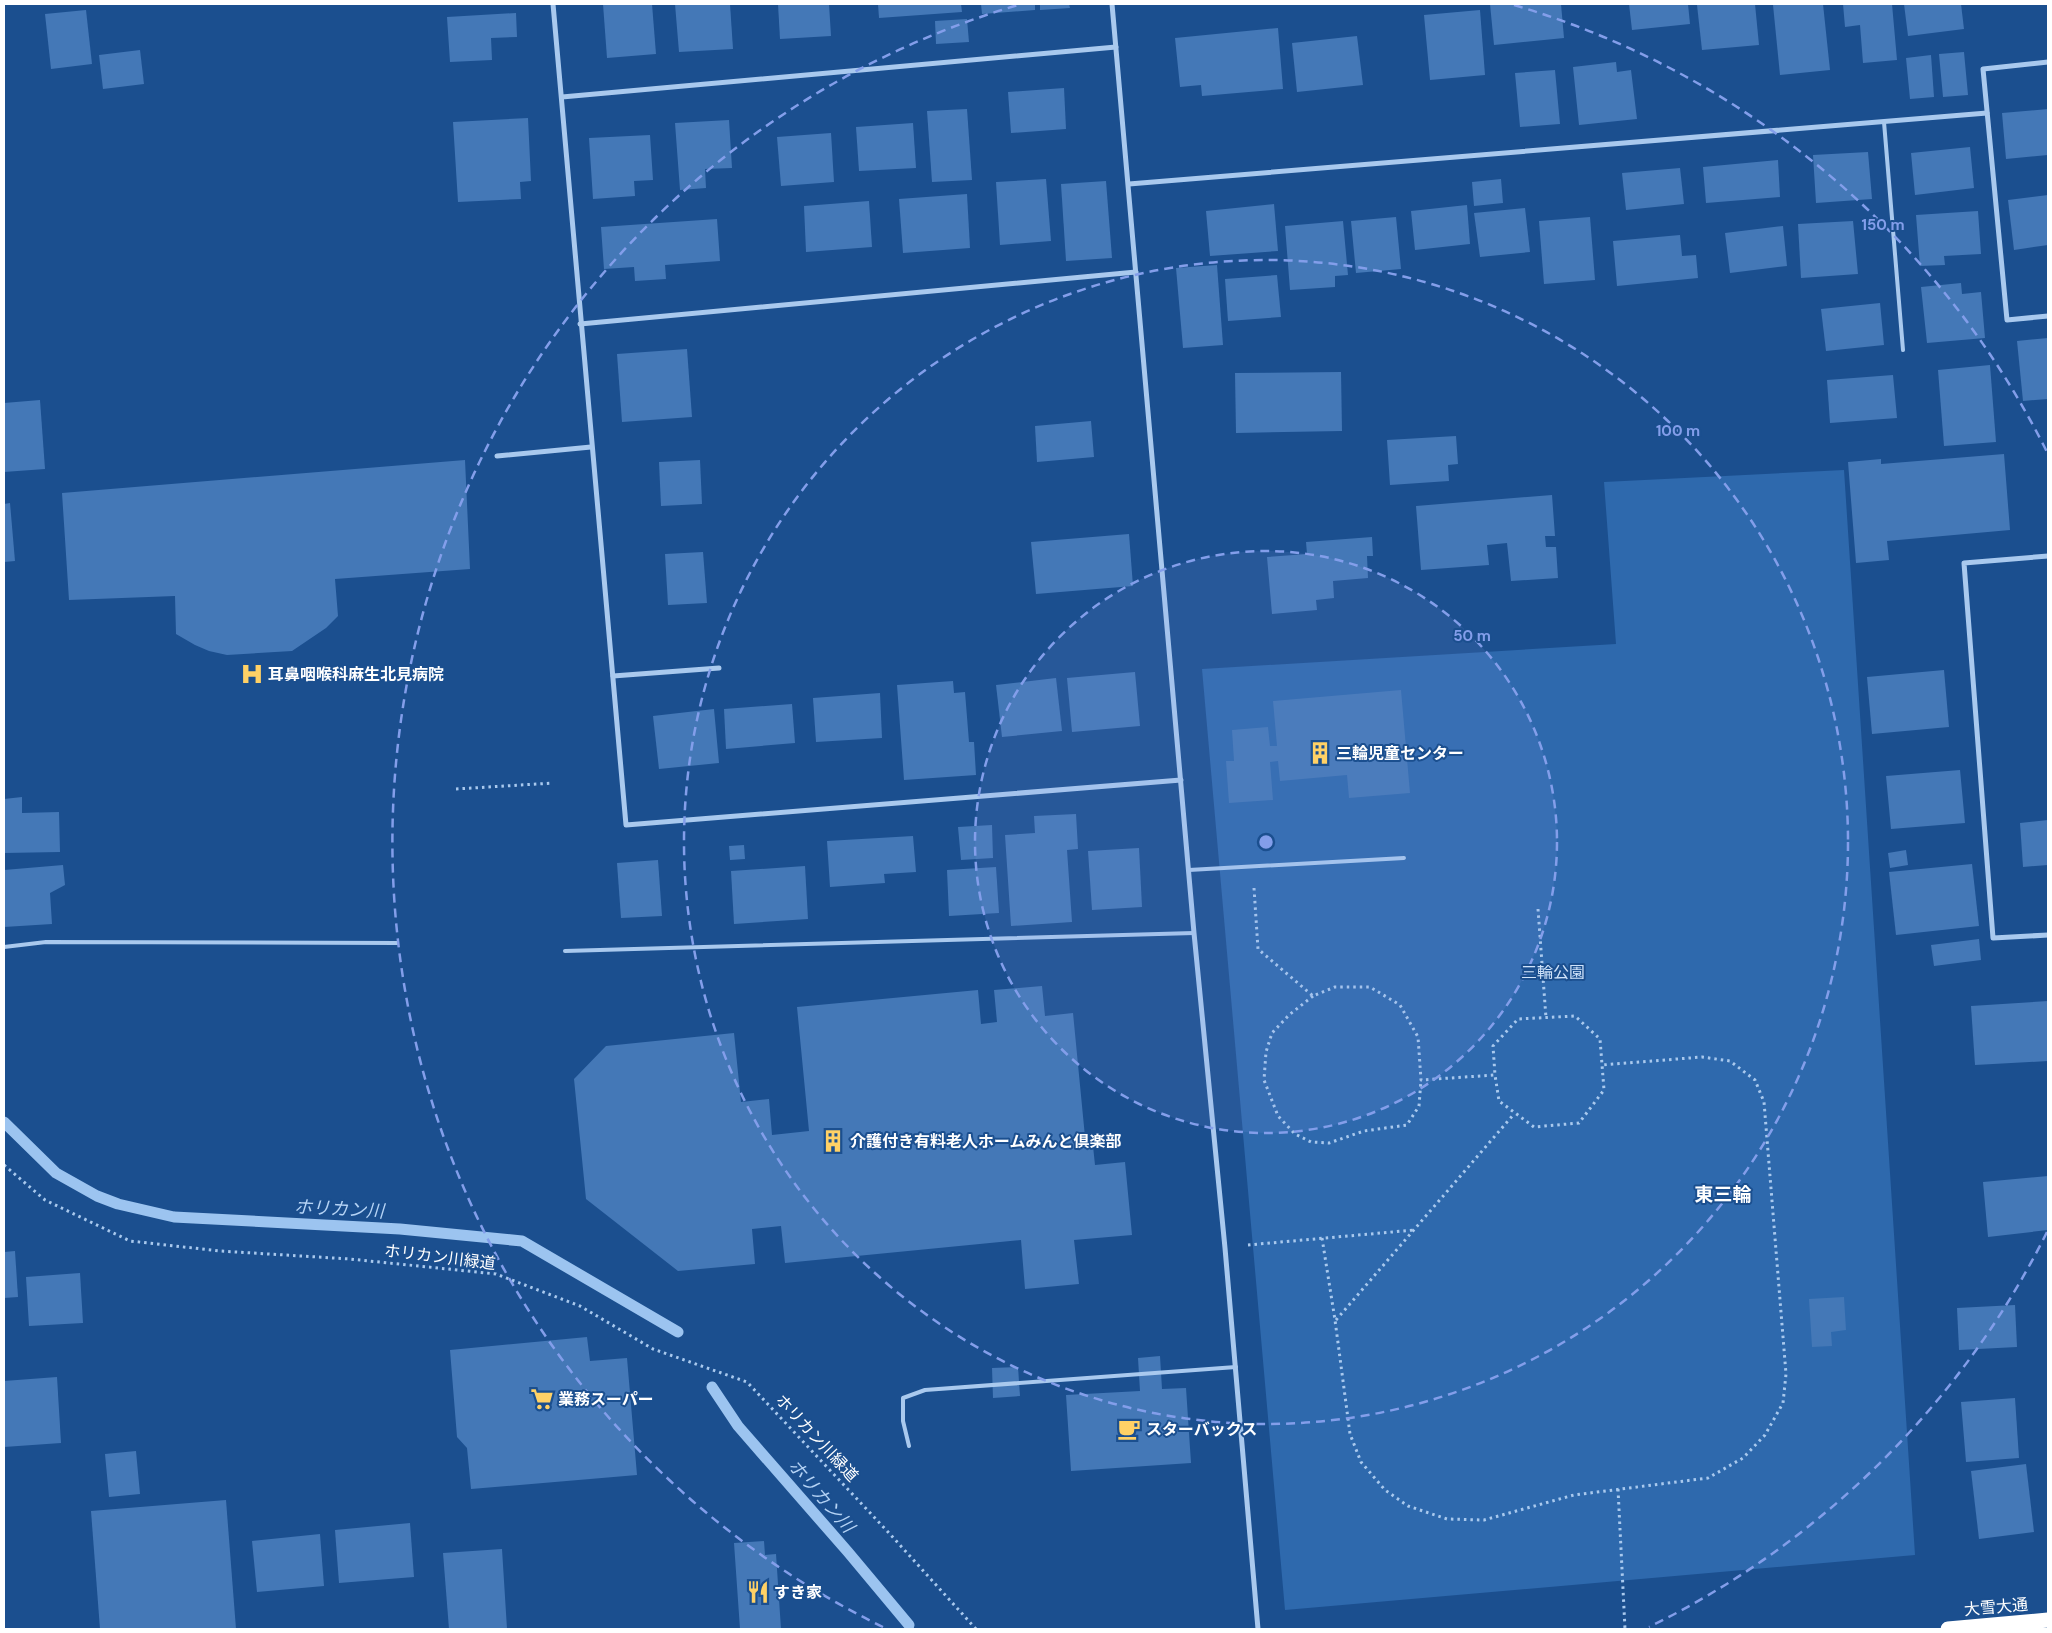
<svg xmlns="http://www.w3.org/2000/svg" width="2052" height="1633" viewBox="0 0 2052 1633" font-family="'DM Sans','Noto Sans JP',sans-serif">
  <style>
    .green { fill: #2e69ad }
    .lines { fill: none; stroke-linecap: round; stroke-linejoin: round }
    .stream { stroke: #9cc4f0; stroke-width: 11 }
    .building { fill: #4478b7 }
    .path { stroke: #a9c9ee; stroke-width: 3; stroke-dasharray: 2.5 4; stroke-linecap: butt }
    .lane { stroke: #a9c9ee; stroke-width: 4 }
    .street { stroke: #a9c9ee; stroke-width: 5 }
    .highway { stroke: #fff; stroke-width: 15 }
    .ring { fill: none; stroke: #839eea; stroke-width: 2.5; stroke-dasharray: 9 6 }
    .labels { text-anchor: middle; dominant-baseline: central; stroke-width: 4; stroke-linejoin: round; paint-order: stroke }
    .poi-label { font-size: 16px; font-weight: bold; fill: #fff; stroke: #1b4f8f; text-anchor: start }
    .park-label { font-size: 16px; fill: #cfe3fa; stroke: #1b4f8f }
    .street-label { font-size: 16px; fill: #fff; stroke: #1b4f8f }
    .water-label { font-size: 18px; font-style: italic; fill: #b5d3f5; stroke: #1b4f8f }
    .quarter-label { font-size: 19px; font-weight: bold; fill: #fff; stroke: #1b4f8f }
    .centre { fill: #839eea; stroke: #1b4f8f; stroke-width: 2.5 }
    .ring-label { font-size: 15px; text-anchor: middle; font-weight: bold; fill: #839eea; stroke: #1b4f8f; stroke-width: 4; stroke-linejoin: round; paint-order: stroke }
  </style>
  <rect width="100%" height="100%" fill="#1b4f8f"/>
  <polygon class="green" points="1844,470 1915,1555 1285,1610 1202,669 1616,644 1604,482"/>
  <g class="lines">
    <g class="stream">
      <polyline points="4,1122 56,1173 97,1196 118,1204 174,1217 400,1229 522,1241 678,1332"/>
      <polyline points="712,1387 738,1426 848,1552 909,1625"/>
    </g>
  </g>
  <g class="building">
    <polygon points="603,4 652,4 656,54 607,58"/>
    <polygon points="675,4 730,4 733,49 679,52"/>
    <polygon points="778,4 829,4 831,36 780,39"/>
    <polygon points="878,4 961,4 962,12 879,18"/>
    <polygon points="981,4 1035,4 1035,10 982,14"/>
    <polygon points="1040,4 1069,4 1070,8 1040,10"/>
    <polygon points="1490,4 1561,4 1564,38 1494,45"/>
    <polygon points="1629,4 1688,4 1690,24 1632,30"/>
    <polygon points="1711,4 1755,4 1759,45 1702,50 1697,5"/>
    <polygon points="1823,4 1830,70 1780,75 1773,5"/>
    <polygon points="1843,4 1892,4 1897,60 1863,63 1860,25 1845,27"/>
    <polygon points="1904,4 1961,4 1964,29 1908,36"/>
    <polygon points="86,10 92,64 51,69 45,14"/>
    <polygon points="1480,10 1485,75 1430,80 1424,15"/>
    <polygon points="516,13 517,37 491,38 492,60 450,62 447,17"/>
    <polygon points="967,19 969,42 936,44 935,21"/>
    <polygon points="1278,28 1283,89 1202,96 1201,85 1180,87 1175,38"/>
    <polygon points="1357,36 1363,85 1297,92 1292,43"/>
    <polygon points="140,50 144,84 103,89 99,55"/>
    <polygon points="1964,52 1968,95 1943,97 1939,54"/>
    <polygon points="1931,55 1934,97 1910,99 1906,58"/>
    <polygon points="1616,62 1617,72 1631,70 1637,119 1579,125 1573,67"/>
    <polygon points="1555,70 1560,124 1520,127 1515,73"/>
    <polygon points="1064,88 1066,129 1011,133 1008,92"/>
    <polygon points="967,109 972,180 932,182 927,111"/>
    <polygon points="2048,109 2048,155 2006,159 2002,113"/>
    <polygon points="528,118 531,181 520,182 521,199 458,202 453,122"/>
    <polygon points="729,120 732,168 705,169 706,188 680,190 675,123"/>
    <polygon points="913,123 916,168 859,171 856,127"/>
    <polygon points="831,133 834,182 781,186 777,137"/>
    <polygon points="650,135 653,180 634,181 635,196 593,199 589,138"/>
    <polygon points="1970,147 1974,188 1915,195 1911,153"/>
    <polygon points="1868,152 1872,199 1816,203 1813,155"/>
    <polygon points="1778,160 1780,197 1706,203 1703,167"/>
    <polygon points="1680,168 1684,204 1626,210 1622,173"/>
    <polygon points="1046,179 1051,241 1000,245 996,182"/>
    <polygon points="1501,179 1503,203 1474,206 1472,182"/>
    <polygon points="1106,181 1112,258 1066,261 1061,184"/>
    <polygon points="967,194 970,248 903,253 899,199"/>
    <polygon points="2048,195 2048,245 2014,250 2008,200"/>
    <polygon points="869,201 872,247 806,252 804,206"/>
    <polygon points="1274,204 1278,251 1210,256 1206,211"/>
    <polygon points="1467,205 1470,244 1415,250 1411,211"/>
    <polygon points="1525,208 1530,252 1480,257 1474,213"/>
    <polygon points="1978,211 1981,254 1944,256 1945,265 1920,266 1916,215"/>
    <polygon points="1396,217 1401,269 1356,273 1351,221"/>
    <polygon points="1590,217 1595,280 1544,284 1539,221"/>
    <polygon points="717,219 720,261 665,265 666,279 635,281 634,267 604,269 601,227"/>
    <polygon points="1343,221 1348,275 1335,276 1335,287 1290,290 1285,226"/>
    <polygon points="1853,221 1858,274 1801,278 1798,224"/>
    <polygon points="1783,226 1787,266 1730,273 1725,233"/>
    <polygon points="1680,235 1682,256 1696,255 1698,278 1617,286 1613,241"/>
    <polygon points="1217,265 1223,345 1183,348 1176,268"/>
    <polygon points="1277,275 1281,317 1228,321 1225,279"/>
    <polygon points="1961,283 1962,294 1981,292 1985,338 1927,343 1921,287"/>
    <polygon points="1880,303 1884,345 1826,351 1821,309"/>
    <polygon points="2048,338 2048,399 2023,401 2017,341"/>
    <polygon points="687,349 692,417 622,422 617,354"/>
    <polygon points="1990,365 1996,442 1944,446 1938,370"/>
    <polygon points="1341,372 1342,431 1236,433 1235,373"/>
    <polygon points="1893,375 1897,418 1830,423 1827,380"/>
    <polygon points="40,400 45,469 4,472 4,403"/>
    <polygon points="1091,421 1094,457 1037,462 1035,426"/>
    <polygon points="1456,436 1458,464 1448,465 1449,481 1390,485 1387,440"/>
    <polygon points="2004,454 2010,530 1887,541 1889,560 1856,563 1848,462 1881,459 1881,464"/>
    <polygon points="465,460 470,569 335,579 338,616 326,628 292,651 227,655 209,651 195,645 176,634 175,596 69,600 62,493"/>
    <polygon points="700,460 702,504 661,506 659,462"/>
    <polygon points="1552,495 1555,536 1545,536 1546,547 1556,547 1558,578 1511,581 1507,543 1487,545 1489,565 1421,570 1416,506"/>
    <polygon points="10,503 15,561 4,562 4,504"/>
    <polygon points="1129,534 1133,586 1036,594 1031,542"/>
    <polygon points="1372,537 1373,556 1367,556 1368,578 1333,581 1334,598 1316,600 1317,610 1272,614 1267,557 1307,554 1306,542"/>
    <polygon points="703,552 707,603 668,605 665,554"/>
    <polygon points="1944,670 1949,727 1872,734 1867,677"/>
    <polygon points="1135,672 1140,726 1072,732 1067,678"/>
    <polygon points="1056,678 1062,731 1002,737 996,685"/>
    <polygon points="953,681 954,693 965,692 969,742 974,742 976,775 904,780 897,685"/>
    <polygon points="1401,690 1410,793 1349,798 1347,775 1280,781 1278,761 1270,762 1273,800 1229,803 1226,761 1234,761 1232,730 1268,727 1270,746 1277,746 1273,701"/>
    <polygon points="880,693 882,738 816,742 813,698"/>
    <polygon points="792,704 795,743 726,749 724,709"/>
    <polygon points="714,709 719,763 659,769 653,716"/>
    <polygon points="1960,770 1965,823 1891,829 1886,776"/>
    <polygon points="22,797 22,813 59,812 60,852 4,853 4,799"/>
    <polygon points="1076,814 1078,849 1067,850 1072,922 1011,926 1005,835 1035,833 1034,816"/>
    <polygon points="2048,820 2048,865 2023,867 2020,823"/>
    <polygon points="992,825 993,858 961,860 958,827"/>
    <polygon points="913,836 916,872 884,874 885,883 830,887 827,841"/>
    <polygon points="744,845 745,859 730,860 729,846"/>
    <polygon points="1139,848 1142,907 1092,910 1088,851"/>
    <polygon points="1906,850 1908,865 1890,868 1888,853"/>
    <polygon points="658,860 662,916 621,918 617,863"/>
    <polygon points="1972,864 1979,926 1896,935 1889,872"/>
    <polygon points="63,865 65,885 50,893 52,924 4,927 4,870"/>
    <polygon points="805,866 808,919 734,924 731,871"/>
    <polygon points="996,867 999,913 949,916 947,870"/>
    <polygon points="1979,939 1981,960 1934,966 1931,945"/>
    <polygon points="1042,986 1045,1016 1073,1013 1086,1147 1093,1146 1095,1165 1125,1162 1132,1235 1074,1240 1079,1284 1025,1289 1021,1240 785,1263 781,1226 752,1229 755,1264 678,1271 586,1199 574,1079 606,1046 734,1033 741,1102 769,1099 772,1135 809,1131 797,1007 978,990 981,1024 997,1022 994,990"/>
    <polygon points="2048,1001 2048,1061 1975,1065 1971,1006"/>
    <polygon points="2048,1176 2048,1230 1988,1237 1983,1182"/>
    <polygon points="15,1251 18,1297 4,1298 4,1252"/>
    <polygon points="80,1273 83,1323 29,1326 26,1277"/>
    <polygon points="1844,1297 1846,1330 1831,1332 1832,1346 1812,1347 1809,1299"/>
    <polygon points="2015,1305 2017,1347 1959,1350 1957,1308"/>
    <polygon points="587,1337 590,1361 627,1358 637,1475 471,1489 467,1448 457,1437 450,1350"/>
    <polygon points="1160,1356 1162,1389 1186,1388 1191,1463 1071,1471 1066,1395 1140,1391 1138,1358"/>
    <polygon points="1018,1367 1020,1396 993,1398 992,1368"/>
    <polygon points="57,1377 61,1443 4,1447 4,1381"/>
    <polygon points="2015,1398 2019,1458 1966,1462 1961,1402"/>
    <polygon points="136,1451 140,1494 109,1497 105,1454"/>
    <polygon points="2026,1464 2034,1532 1979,1539 1971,1471"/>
    <polygon points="226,1500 236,1629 100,1629 91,1511"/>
    <polygon points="410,1523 414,1577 339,1583 335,1530"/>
    <polygon points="320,1534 324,1586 257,1592 252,1541"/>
    <polygon points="764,1541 765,1555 776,1554 781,1629 740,1629 734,1543"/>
    <polygon points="502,1549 507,1629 449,1629 443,1553"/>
  </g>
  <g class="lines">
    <g class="path">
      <polyline points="456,789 553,783"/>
      <polyline points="1254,888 1258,949 1313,996 1335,987 1370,987 1400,1005 1418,1037 1421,1080 1495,1075 1493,1046 1518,1019 1575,1016 1600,1039 1604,1090 1579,1123 1534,1127 1499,1101 1495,1075"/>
      <polyline points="1538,909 1546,1018"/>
      <polyline points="1313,996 1289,1015 1272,1033 1266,1052 1264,1080 1278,1116 1295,1134 1311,1142 1329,1143 1364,1131 1407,1125 1419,1106 1421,1080"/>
      <polyline points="4,1165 45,1200 130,1241 220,1251 350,1259 496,1274 580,1306 653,1349 747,1382 889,1533 976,1629"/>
      <polyline points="1322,1238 1335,1320 1350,1434 1361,1462 1385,1490 1408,1506 1447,1519 1484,1520 1574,1495 1708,1478 1743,1458 1765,1435 1783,1403 1786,1374 1764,1102 1755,1080 1730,1061 1702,1057 1602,1065"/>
      <polyline points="1248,1245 1414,1230"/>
      <polyline points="1336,1320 1514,1114"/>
      <polyline points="1618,1489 1625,1629"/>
    </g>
    <g class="lane">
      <polyline points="1884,122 1903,350"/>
      <polyline points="1189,870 1404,858"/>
      <polyline points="4,947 46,942 397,943"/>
      <polyline points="565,951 1194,933"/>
      <polyline points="909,1446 903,1421 903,1398 925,1390 1236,1367"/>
    </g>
    <g class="street">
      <polyline points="553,4 626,825 1181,780"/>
      <polyline points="1112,4 1194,933 1225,1248 1258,1629"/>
      <polyline points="2048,62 1983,69 2007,320 2048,316"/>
      <polyline points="562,97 1116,47"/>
      <polyline points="1129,184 1987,113"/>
      <polyline points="580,324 1136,272"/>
      <polyline points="497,456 591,447"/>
      <polyline points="2048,556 1964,563 1993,938 2048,935"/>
      <polyline points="613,676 719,668"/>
    </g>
    <polyline class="highway" points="1948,1629 2048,1620"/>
  </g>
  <circle cx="1266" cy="842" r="291" fill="#839eea" fill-opacity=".12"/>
  <g class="ring">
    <circle cx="1266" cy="842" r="291"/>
    <circle cx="1266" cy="842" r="582"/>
    <path d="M2047 1232A873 873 0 0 1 1649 1627M883 1627A873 873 0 0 1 1018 5M1514 5A873 873 0 0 1 2047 452"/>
  </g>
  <defs>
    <symbol id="hospital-bare" viewBox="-9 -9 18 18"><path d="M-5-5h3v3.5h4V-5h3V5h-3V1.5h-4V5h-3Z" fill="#ffd166" stroke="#1b4f8f" stroke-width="2.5" paint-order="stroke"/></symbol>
    <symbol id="building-bare" viewBox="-9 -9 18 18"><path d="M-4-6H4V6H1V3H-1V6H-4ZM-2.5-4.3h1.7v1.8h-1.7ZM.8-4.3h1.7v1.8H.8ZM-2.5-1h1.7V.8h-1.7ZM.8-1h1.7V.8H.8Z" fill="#ffd166" stroke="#1b4f8f" stroke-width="2.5" paint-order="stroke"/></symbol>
    <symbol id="supermarket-bare" viewBox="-9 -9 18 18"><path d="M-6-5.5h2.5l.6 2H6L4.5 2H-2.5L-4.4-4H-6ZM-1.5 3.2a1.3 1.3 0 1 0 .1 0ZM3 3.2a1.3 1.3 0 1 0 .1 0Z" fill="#ffd166" stroke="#1b4f8f" stroke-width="2.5" paint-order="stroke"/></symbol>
    <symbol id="cafe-bare" viewBox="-9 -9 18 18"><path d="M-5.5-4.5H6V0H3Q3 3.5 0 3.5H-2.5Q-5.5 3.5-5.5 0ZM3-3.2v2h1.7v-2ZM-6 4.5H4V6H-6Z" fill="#ffd166" stroke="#1b4f8f" stroke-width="2.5" paint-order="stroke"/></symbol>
    <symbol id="restaurant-bare" viewBox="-9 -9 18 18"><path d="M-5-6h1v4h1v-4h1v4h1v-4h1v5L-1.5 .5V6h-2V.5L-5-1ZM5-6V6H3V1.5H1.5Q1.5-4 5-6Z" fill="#ffd166" stroke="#1b4f8f" stroke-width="2.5" paint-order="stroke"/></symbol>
  </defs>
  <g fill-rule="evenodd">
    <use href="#hospital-bare" x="236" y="658" width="32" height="32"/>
    <use href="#building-bare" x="1304" y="737" width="32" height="32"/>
    <use href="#building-bare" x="817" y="1125" width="32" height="32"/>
    <use href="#supermarket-bare" x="526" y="1383" width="32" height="32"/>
    <use href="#cafe-bare" x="1113" y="1413" width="32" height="32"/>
    <use href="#restaurant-bare" x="742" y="1576" width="32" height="32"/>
  </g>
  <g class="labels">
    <g class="poi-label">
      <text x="268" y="674">耳鼻咽喉科麻生北見病院</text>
      <text x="1336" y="753">三輪児童センター</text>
      <text x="850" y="1141">介護付き有料老人ホームみんと倶楽部</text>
      <text x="558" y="1399">業務スーパー</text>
      <text x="1146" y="1429">スターバックス</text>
      <text x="774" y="1592">すき家</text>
    </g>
    <g class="park-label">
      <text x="1553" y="972">三輪公園</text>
    </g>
    <g class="street-label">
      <text transform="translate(440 1257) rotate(7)">ホリカン川緑道</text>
      <text transform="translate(817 1438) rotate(47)">ホリカン川緑道</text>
      <text transform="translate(1996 1607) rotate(-5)">大雪大通</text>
    </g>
    <g class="water-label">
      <text transform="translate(339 1209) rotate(3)">ホリカン川</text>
      <text transform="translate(821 1496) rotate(49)">ホリカン川</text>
    </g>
    <g class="quarter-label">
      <text x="1723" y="1194">東三輪</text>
    </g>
  </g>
  <circle cx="1266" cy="842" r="8" class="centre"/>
  <g class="ring-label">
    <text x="1883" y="230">150 m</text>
    <text x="1678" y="436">100 m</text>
    <text x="1472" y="641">50 m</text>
  </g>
  <rect width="2052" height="1633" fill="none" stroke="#ffffff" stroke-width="10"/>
</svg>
